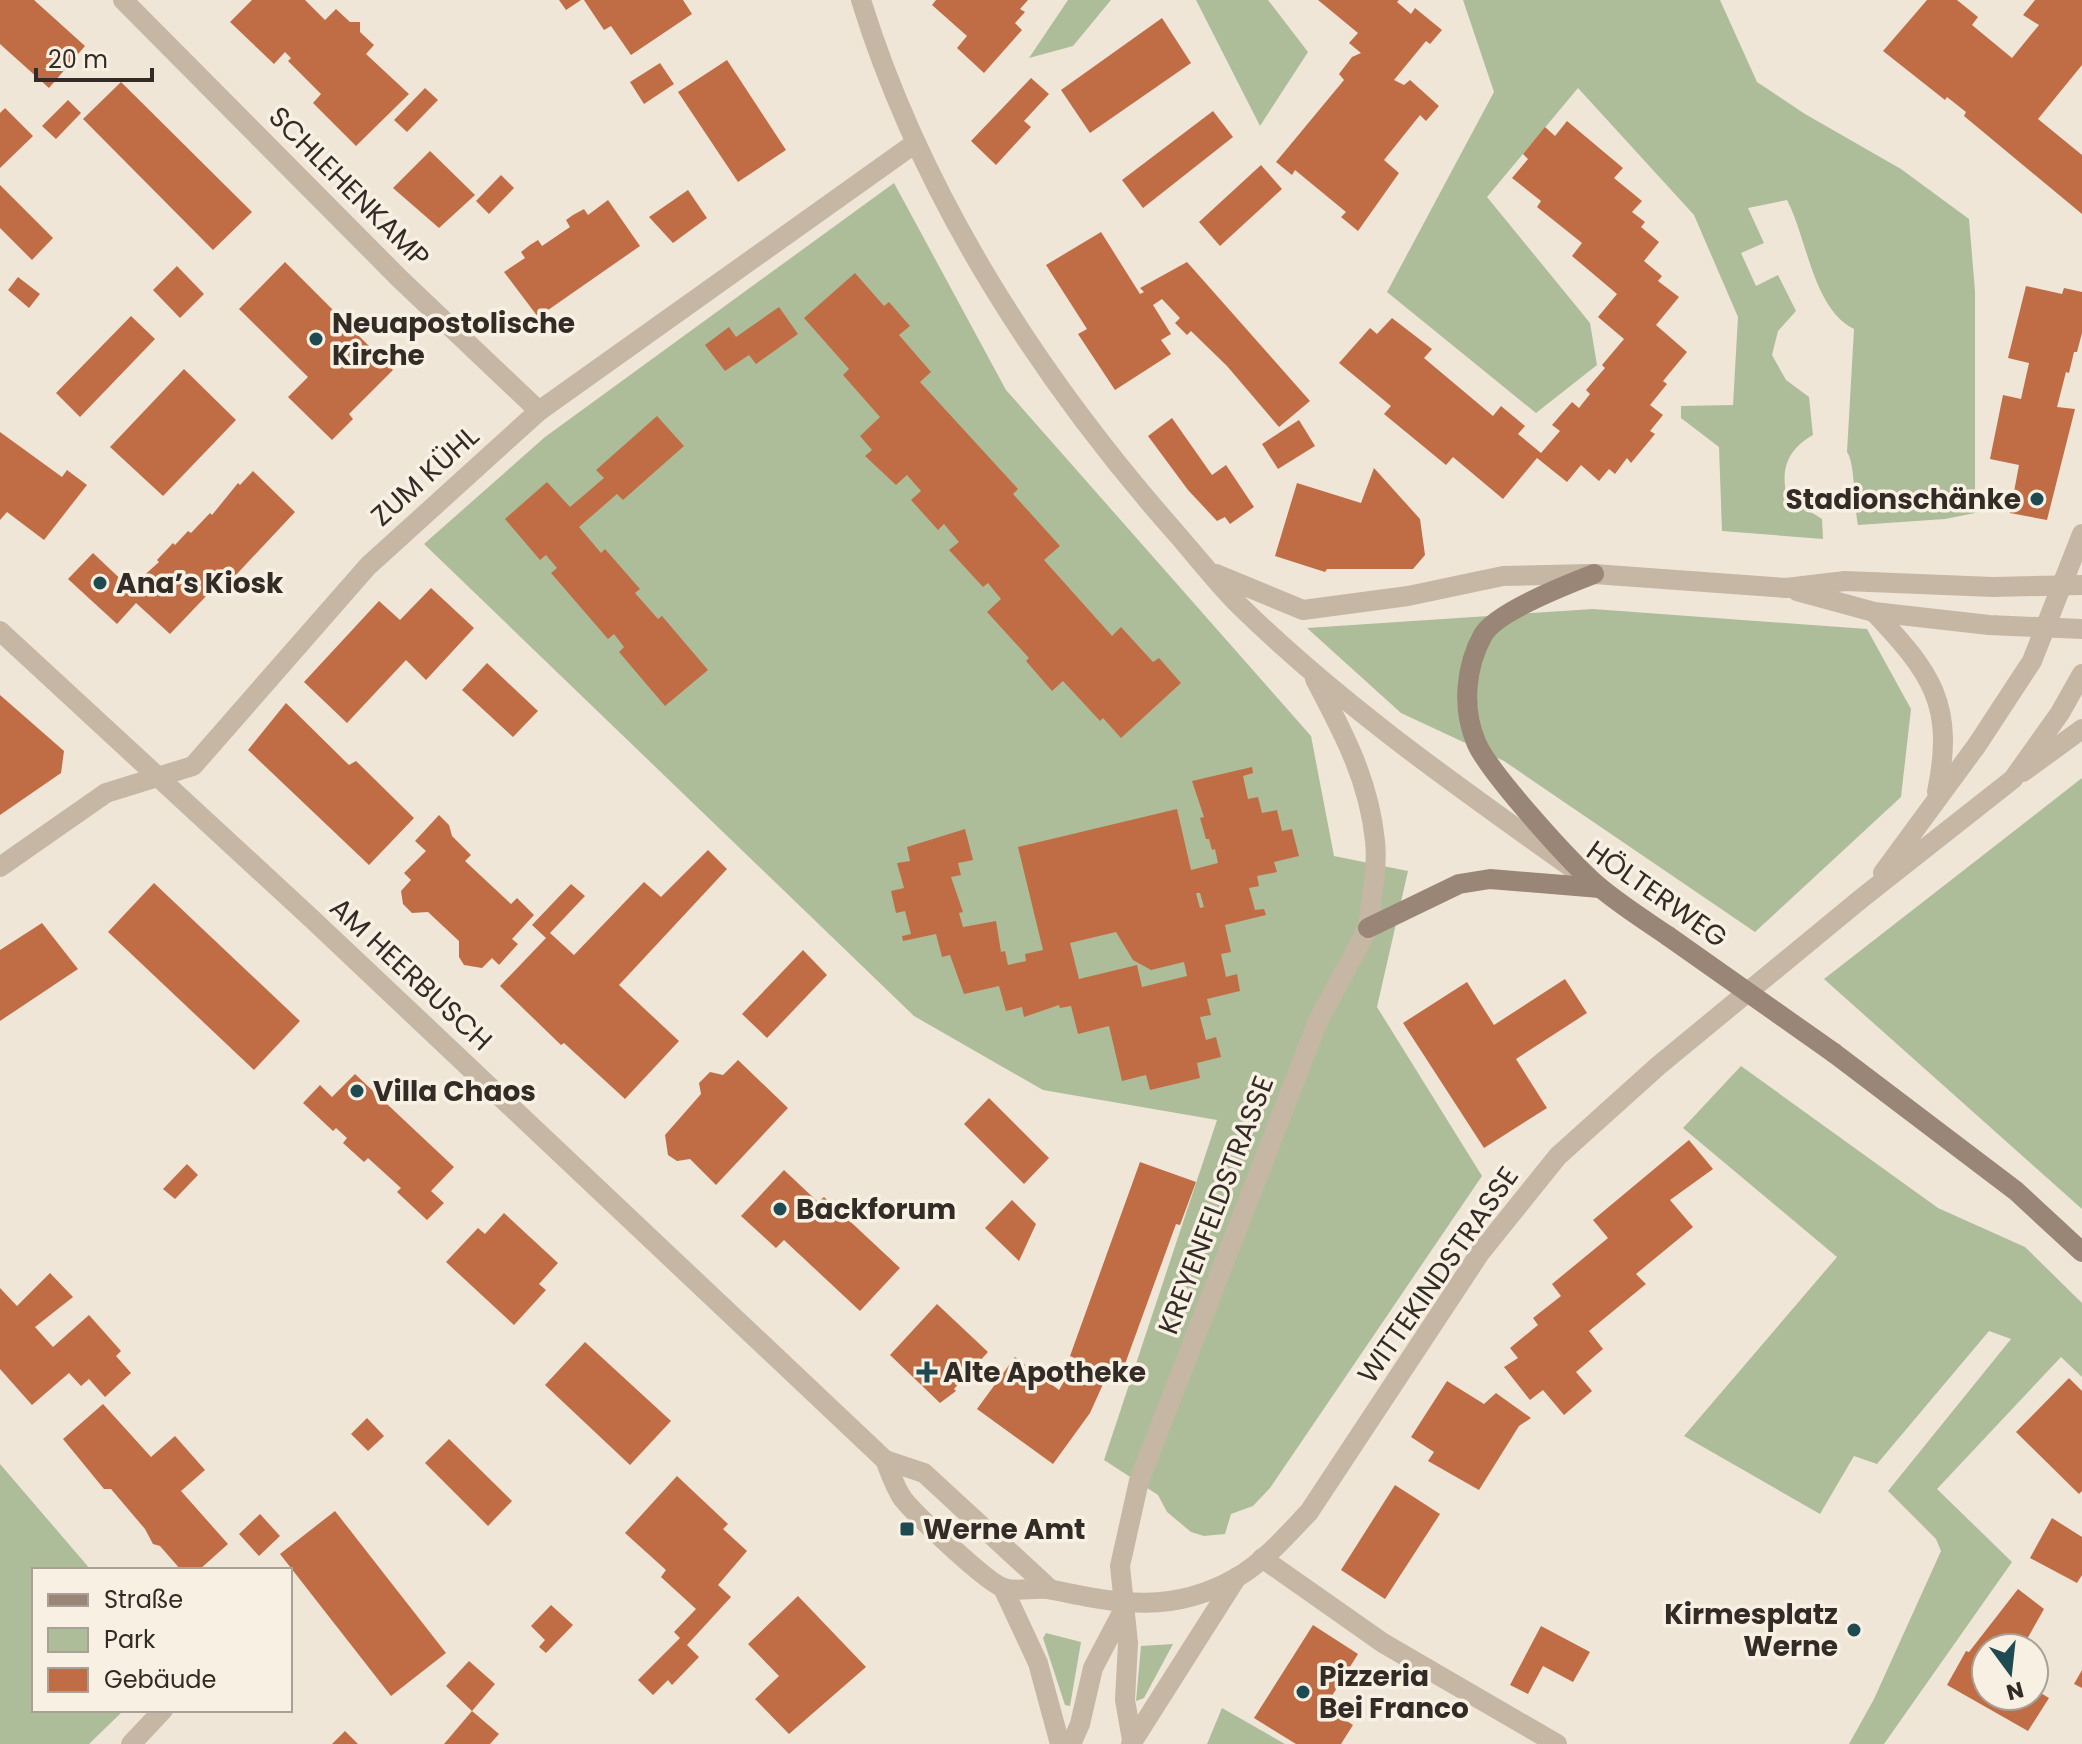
<svg xmlns="http://www.w3.org/2000/svg" width="2082" height="1744" viewBox="0 0 2082 1744" font-family="Poppins,sans-serif">
  <style>
    .green { fill: #aebd99 }
    .building { fill: #c06d45; fill-rule: evenodd }
    .lines { fill: none; stroke-linecap: round; stroke-linejoin: round }
    .minor { stroke: #c6b7a5; stroke-width: 20 }
    .tertiary { stroke: #c6b7a5; stroke-width: 20 }
    .secondary { stroke: #9a8676; stroke-width: 20 }
    .secondary-bridge { stroke: #9a8676; stroke-width: 20 }
    .poi-dot { fill: #1e4a51; stroke: #f8f0e3; stroke-width: 3 }
    .labels { text-anchor: middle; dominant-baseline: central; stroke-width: 7; stroke-linejoin: round; paint-order: stroke }
    .street-label { font-size: 28px; fill: #322b26; stroke: #f8f0e3 }
    .poi-label { font-size: 28px; font-weight: bold; fill: #322b26; stroke: #f8f0e3; text-anchor: start }
  </style>
  <rect width="100%" height="100%" fill="#efe6d8"/>
  <g class="green">
    <polygon points="1068,0 1111,0 1073,46 1029,58"/>
    <polygon points="1196,0 1268,0 1308,52 1260,126"/>
    <path d="M1463 0H1720L1757 82 1805 114 1901 169 1969 219 1975 291V513L1945 519 1858 525C1854 507 1855 462 1847 452L1854 329C1813 309 1807 238 1787 200L1748 208 1764 243 1741 253 1756 286 1778 275 1796 311 1778 331 1772 355 1786 380 1809 397 1813 435C1788 449 1780 469 1787 497L1822 519 1823 539 1722 531 1719 447 1681 418V406L1733 405 1738 317 1694 215 1578 88 1487 197 1590 323 1597 365 1536 413 1387 292 1494 92Z"/>
    <polygon points="894,183 1006,390 1311,736 1334,856 1408,871 1377,1007 1482,1176 1270,1488 1253,1506 1231,1514 1225,1534 1204,1536 1191,1532 1167,1512 1158,1495 1104,1460 1217,1120 1043,1090 914,1016 424,544 545,437"/>
    <polygon points="1593,609 1867,629 1911,709 1901,797 1755,932 1504,761 1401,713 1307,628"/>
    <polygon points="2082,778 2082,1209 1824,979"/>
    <polygon points="1741,1066 1938,1208 2025,1247 2082,1303 2082,1377 2061,1357 1937,1489 2012,1562 1884,1744 1849,1744 1874,1699 1941,1551 1936,1539 1888,1491 2011,1339 1989,1331 1877,1464 1854,1456 1820,1514 1684,1436 1837,1257 1683,1128"/>
    <polygon points="0,1464 91,1570 34,1570 34,1710 124,1710 89,1744 0,1744"/>
    <polygon points="1046,1633 1081,1642 1070,1706 1065,1705 1043,1638"/>
    <polygon points="1173,1644 1144,1698 1136,1701 1141,1646"/>
    <polygon points="1222,1708 1285,1744 1207,1744"/>
  </g>
  <g class="building">
    <polygon points="0,0 34,0 85,46 49,88 0,44"/>
    <polygon points="252,0 305,0 325,20 336,9 350,22 360,22 360,32 374,45 366,54 409,94 356,146 313,103 321,94 288,61 291,58 285,52 274,64 230,22"/>
    <polygon points="559,0 581,0 566,10"/>
    <polygon points="584,0 683,0 692,14 631,55 611,26 604,30"/>
    <polygon points="936,0 1028,0 1020,9 1025,12 1015,23 1022,30 984,73 957,48 967,36 932,5"/>
    <polygon points="1318,0 1399,0 1397,2 1411,14 1415,8 1442,30 1430,44 1426,41 1394,80 1404,85 1410,80 1439,106 1426,121 1420,115 1384,160 1399,173 1358,231 1341,217 1346,212 1295,170 1292,175 1276,162 1344,80 1339,74 1352,57 1361,53 1349,43 1358,33"/>
    <polygon points="1927,0 1957,0 1978,17 1972,25 2012,58 2039,25 2023,15 2035,0 2082,0 2082,65 2038,119 2082,155 2082,214 1964,116 1966,112 1947,97 1945,100 1883,51"/>
    <polygon points="1162,18 1191,63 1090,133 1061,90"/>
    <polygon points="727,60 786,150 738,182 678,92"/>
    <polygon points="660,63 674,84 644,104 630,82"/>
    <polygon points="1031,78 1049,94 1024,121 1031,127 996,165 971,141"/>
    <polygon points="121,82 252,212 213,250 83,119"/>
    <polygon points="425,88 438,100 407,132 394,120"/>
    <polygon points="68,100 81,113 56,139 42,126"/>
    <polygon points="5,108 33,136 0,168 0,113"/>
    <polygon points="1213,111 1233,137 1143,208 1122,180"/>
    <polygon points="1567,121 1623,168 1614,178 1642,201 1632,212 1645,222 1641,227 1659,242 1644,261 1662,276 1658,281 1679,297 1656,325 1687,352 1663,381 1667,384 1650,405 1663,415 1650,431 1655,434 1631,463 1627,458 1615,474 1609,469 1599,481 1581,465 1567,482 1537,458 1503,499 1453,457 1446,465 1384,414 1391,406 1339,363 1370,328 1377,334 1392,318 1432,349 1424,358 1493,416 1501,406 1525,426 1518,434 1541,453 1560,431 1552,425 1572,402 1579,408 1590,394 1586,390 1605,368 1602,365 1624,339 1598,317 1617,294 1572,256 1582,243 1537,207 1541,201 1512,178 1528,159 1523,154 1545,127 1555,136"/>
    <polygon points="430,151 475,195 439,228 393,188"/>
    <polygon points="1261,165 1282,189 1220,246 1199,222"/>
    <polygon points="501,175 514,188 489,214 476,201"/>
    <polygon points="0,185 53,238 32,260 0,228"/>
    <polygon points="688,190 707,218 673,243 649,217"/>
    <polygon points="608,200 640,246 538,317 504,272 525,258 521,252 530,245 538,240 542,246 570,227 566,220 573,215 584,209 588,215"/>
    <polygon points="1101,232 1140,294 1144,292 1140,288 1187,262 1310,401 1279,427 1227,366 1191,331 1187,335 1175,323 1180,318 1162,299 1153,305 1171,334 1161,340 1171,354 1115,390 1078,334 1087,329 1046,265"/>
    <polygon points="285,262 393,370 349,414 353,419 332,440 288,397 308,377 239,309"/>
    <polygon points="177,266 204,294 180,318 153,290"/>
    <polygon points="855,273 884,306 889,302 910,326 899,335 931,372 920,382 1018,489 1013,494 1060,546 1044,560 1112,636 1121,627 1153,662 1159,658 1181,683 1121,738 1103,718 1100,721 1063,681 1052,691 1026,661 1029,658 987,612 1001,599 988,583 983,587 949,550 959,542 944,524 938,530 911,500 921,491 907,475 896,485 865,456 872,450 860,436 880,417 843,375 849,369 804,318"/>
    <polygon points="18,277 40,294 29,308 8,290"/>
    <polygon points="2026,286 2062,294 2064,288 2082,292 2082,333 2077,352 2074,352 2069,373 2066,372 2057,407 2075,409 2047,520 2010,513 2019,465 1990,459 2003,395 2021,399 2029,363 2008,358"/>
    <polygon points="779,307 798,334 756,364 749,355 725,371 705,345 729,327 736,337"/>
    <polygon points="131,316 155,339 80,417 56,393"/>
    <polygon points="184,369 236,420 163,496 110,447"/>
    <polygon points="657,416 684,446 623,500 617,494 579,527 601,553 605,549 640,589 635,593 658,619 662,616 708,670 665,706 619,652 624,647 614,634 608,639 551,573 557,568 546,555 540,560 505,519 547,482 570,507 604,478 596,470"/>
    <polygon points="1172,418 1212,475 1226,465 1254,507 1230,524 1225,517 1217,521 1188,490 1148,436"/>
    <polygon points="1299,420 1315,446 1278,469 1262,444"/>
    <polygon points="0,432 62,477 67,470 87,485 44,540 7,512 0,520"/>
    <polygon points="1374,468 1420,519 1425,555 1413,569 1327,569 1325,572 1275,556 1297,483 1361,503"/>
    <polygon points="253,471 295,512 235,576 230,571 170,634 136,603 117,624 68,579 93,553 130,588 159,562 157,560 173,543 175,545 188,531 191,533 210,513 212,515 238,483 240,485"/>
    <polygon points="431,588 474,628 426,680 406,660 347,723 304,682 379,601 400,620"/>
    <polygon points="487,663 538,711 513,737 462,690"/>
    <polygon points="0,695 64,751 61,773 0,815"/>
    <polygon points="286,703 349,765 356,761 414,818 369,865 248,750"/>
    <path d="M1252 767 1253 773 1243 776 1248 799 1258 797 1262 813 1277 810 1282 831 1292 829 1299 856 1274 862 1277 872 1257 876 1259 886 1249 888 1255 910 1264 909 1266 915 1225 925 1231 952 1221 954 1226 977 1237 974 1240 991 1207 999 1211 1015 1200 1017 1206 1040 1216 1037 1221 1057 1197 1063 1200 1078 1150 1090 1146 1075 1122 1081 1109 1026 1078 1034 1071 1006 1060 1008 1059 1005 1024 1017 1022 1007 1006 1011 999 986 964 994 950 955 942 957 936 934 903 941 902 936 911 934 905 911 896 913 891 891 904 888 897 863 910 861 907 847 965 829 973 860 958 863 961 875 951 877 963 912 959 913 963 927 996 921 1001 952 1005 951 1008 965 1026 961 1025 954 1043 950 1018 847 1177 809 1191 870 1218 863 1215 849 1212 850 1209 839H1206L1200 818 1204 817 1192 781ZM1196 893H1200L1204 907 1200 908ZM1116 932 1133 960 1151 970 1184 962 1187 976 1142 987 1137 965 1079 979 1070 943Z"/>
    <polygon points="439,815 449,825 452,836 471,855 465,861 511,904 517,898 534,915 512,939 518,944 499,965 492,958 482,968 464,965 459,957 459,941 428,912 412,913 403,904 401,891 411,880 404,873 426,851 415,841"/>
    <polygon points="708,850 727,869 619,985 679,1041 625,1099 564,1043 561,1045 500,986 546,938 532,925 571,884 585,896 550,933 574,955 644,882 661,897"/>
    <polygon points="154,883 300,1021 254,1070 108,932"/>
    <polygon points="42,923 78,969 0,1021 0,950"/>
    <polygon points="803,950 827,975 767,1038 742,1014"/>
    <polygon points="1565,979 1587,1013 1516,1059 1547,1108 1484,1148 1403,1023 1467,982 1494,1025"/>
    <polygon points="738,1060 788,1108 716,1185 690,1159 677,1161 668,1155 665,1135 701,1094 699,1083 710,1072 723,1075"/>
    <polygon points="355,1074 454,1167 431,1191 444,1203 427,1220 397,1192 401,1188 368,1158 364,1162 343,1143 347,1138 336,1128 333,1131 303,1103 320,1085 332,1097"/>
    <polygon points="989,1098 1049,1158 1024,1184 964,1124"/>
    <polygon points="1689,1140 1713,1169 1670,1200 1693,1227 1636,1274 1646,1284 1589,1331 1603,1349 1576,1372 1592,1391 1564,1415 1543,1390 1530,1400 1504,1367 1518,1358 1510,1348 1538,1325 1533,1318 1561,1296 1552,1284 1608,1238 1593,1220"/>
    <polygon points="1140,1162 1196,1182 1180,1225 1176,1224 1121,1375 1109,1371 1090,1413 1053,1464 977,1409 1015,1357 1059,1390 1077,1359 1070,1356"/>
    <polygon points="187,1164 198,1175 175,1199 163,1189"/>
    <polygon points="784,1170 818,1202 824,1197 900,1268 860,1311 784,1240 776,1248 741,1216"/>
    <polygon points="1012,1200 1036,1224 1019,1261 985,1228"/>
    <polygon points="504,1213 558,1263 539,1284 546,1290 514,1325 446,1262 478,1228 485,1234"/>
    <polygon points="50,1273 73,1297 35,1327 53,1347 89,1315 121,1351 116,1356 131,1373 105,1397 89,1379 81,1386 69,1373 32,1405 0,1369 0,1288 17,1306"/>
    <polygon points="937,1304 988,1352 954,1389 956,1391 940,1403 890,1355"/>
    <polygon points="585,1342 671,1421 630,1465 545,1385"/>
    <polygon points="2069,1378 2082,1391 2082,1491 2079,1494 2016,1432"/>
    <polygon points="1447,1381 1484,1404 1496,1393 1531,1418 1519,1426 1479,1490 1428,1461 1434,1452 1411,1437"/>
    <polygon points="103,1404 151,1457 175,1436 205,1470 181,1491 228,1544 199,1570 181,1570 160,1546 153,1544 145,1529 111,1489 104,1489 95,1478 63,1439"/>
    <polygon points="367,1418 384,1436 368,1451 351,1434"/>
    <polygon points="449,1439 512,1501 488,1526 425,1463"/>
    <polygon points="677,1476 728,1524 723,1529 747,1551 718,1585 731,1597 687,1645 699,1657 672,1685 668,1680 653,1695 638,1680 680,1638 674,1632 696,1609 661,1577 666,1570 625,1533"/>
    <polygon points="1395,1485 1440,1514 1385,1599 1341,1570"/>
    <polygon points="335,1511 446,1653 391,1696 280,1554"/>
    <polygon points="260,1514 280,1536 259,1556 239,1534"/>
    <polygon points="2052,1518 2082,1537 2082,1575 2077,1583 2030,1558"/>
    <polygon points="2018,1589 2044,1609 2022,1648 1986,1648 1986,1696 2034,1696 2034,1689 2049,1698 2028,1731 1947,1685 1966,1651 1969,1652"/>
    <polygon points="798,1596 866,1667 789,1734 755,1699 779,1676 748,1644"/>
    <polygon points="551,1605 573,1625 546,1653 539,1647 545,1640 531,1626"/>
    <polygon points="1313,1625 1358,1654 1325,1707 1353,1725 1341,1744 1296,1744 1254,1718"/>
    <polygon points="1541,1626 1590,1652 1573,1682 1543,1666 1528,1694 1510,1685"/>
    <polygon points="469,1661 495,1684 472,1711 446,1686"/>
    <polygon points="2082,1670 2082,1688 2074,1684"/>
    <polygon points="472,1711 499,1734 490,1744 444,1744"/>
    <polygon points="345,1731 358,1744 332,1744"/>
  </g>
  <g class="lines">
    <g class="minor">
      <polyline points="123,0 399,278 539,411"/>
      <polyline points="1594,574 1786,588 1845,581 1993,587 2082,585"/>
      <polyline points="1797,591 1874,612 1989,625 2082,629"/>
      <path d="M1874 612C1932 674 1955 704 1937 792"/>
      <path d="M0 631 312 919 885 1460C890 1472 895 1488 903 1499 916 1515 987 1583 1004 1588 1018 1593 1037 1586 1053 1590 1120 1604 1173 1614 1236 1578 1264 1562 1287 1535 1309 1512L1480 1253 1558 1156 1658 1066 1862 898 2013 779 2060 713 2082 674"/>
      <polyline points="2023,772 2082,729"/>
      <polyline points="0,867 106,793 193,766 368,566 539,411 914,144"/>
      <polyline points="1883,873 1977,745 2032,661 2082,534"/>
      <polyline points="885,1460 924,1473 1050,1589"/>
      <polyline points="1262,1558 1383,1643 1557,1744"/>
      <polyline points="1003,1588 1038,1663 1060,1744"/>
      <polyline points="1132,1740 1125,1700 1128,1643 1120,1566 1139,1481 1318,1021 1368,928"/>
      <polyline points="131,1744 163,1710"/>
      <polyline points="1071,1744 1080,1724 1093,1668 1125,1607"/>
      <polyline points="1131,1744 1237,1577"/>
    </g>
    <g class="tertiary">
      <path d="M861 0C922 197 1040 379 1176 533 1197 557 1217 583 1240 606 1341 705 1457 786 1572 868"/>
      <polyline points="1216,574 1303,610 1408,596 1503,576 1590,574"/>
      <path d="M1315 679C1343 732 1369 780 1375 841 1378 868 1371 900 1368 928"/>
    </g>
    <g class="secondary">
      <path d="M1594 574C1568 584 1496 612 1483 635 1465 667 1462 709 1476 742 1487 770 1577 871 1603 890 1624 907 1646 921 1668 936"/>
      <polyline points="1368,928 1459,884 1490,879 1600,888"/>
      <polyline points="1834,1053 2016,1191 2082,1252"/>
    </g>
    <polyline class="secondary-bridge" points="1668,936 1834,1053"/>
  </g>
  <g class="poi-dot">
    <circle cx="316" cy="339" r="8"/>
    <circle cx="2037" cy="499" r="8"/>
    <circle cx="100" cy="583" r="8"/>
    <circle cx="357" cy="1091" r="8"/>
    <circle cx="780" cy="1209" r="8"/>
    <path d="M923 1360h8v8h8v8h-8v8h-8v-8h-8v-8h8z"/>
    <rect x="899" y="1521" width="16" height="16" rx="4"/>
    <circle cx="1854" cy="1630" r="8"/>
    <circle cx="1303" cy="1692" r="8"/>
  </g>
  <g class="labels">
    <g class="street-label">
      <text transform="translate(349 187) rotate(45)">SCHLEHENKAMP</text>
      <text transform="translate(425 476) rotate(-42)">ZUM KÜHL</text>
      <text transform="translate(1657 894) rotate(35)">HÖLTERWEG</text>
      <text transform="translate(411 974) rotate(43)">AM HEERBUSCH</text>
      <text transform="translate(1216 1205) rotate(-69)">KREYENFELDSTRASSE</text>
      <text transform="translate(1438 1275) rotate(-55)">WITTEKINDSTRASSE</text>
    </g>
    <g class="poi-label">
      <text x="332" y="323">Neuapostolische<tspan x="332" dy="32">Kirche</tspan></text>
      <text x="2021" y="499" text-anchor="end">Stadionschänke</text>
      <text x="116" y="583">Anaʼs Kiosk</text>
      <text x="373" y="1091">Villa Chaos</text>
      <text x="796" y="1209">Backforum</text>
      <text x="943" y="1372">Alte Apotheke</text>
      <text x="923" y="1529">Werne Amt</text>
      <text x="1838" y="1614" text-anchor="end">Kirmesplatz<tspan x="1838" dy="32">Werne</tspan></text>
      <text x="1319" y="1676">Pizzeria<tspan x="1319" dy="32">Bei Franco</tspan></text>
    </g>
  </g>
  <rect x="32" y="1568" width="260" height="144" fill="#f8f0e3" stroke="#a9a197" stroke-width="2"/>
  <rect x="48" y="1594" width="40" height="12" fill="#9a8676" stroke="#a9a197" stroke-width="2"/>
  <text x="104" y="1608" font-size="24" fill="#322b26">Straße</text>
  <rect x="48" y="1628" width="40" height="24" fill="#aebd99" stroke="#a9a197" stroke-width="2"/>
  <text x="104" y="1648" font-size="24" fill="#322b26">Park</text>
  <rect x="48" y="1668" width="40" height="24" fill="#c06d45" stroke="#a9a197" stroke-width="2"/>
  <text x="104" y="1688" font-size="24" fill="#322b26">Gebäude</text>
  <g transform="translate(2010 1672) rotate(165)"><circle r="38" fill="#f8f0e3" stroke="#a9a197" stroke-width="2"/>
  <path d="M0-6L14 30L0 20L-14 30Z" fill="#1e4a51"/>
  <text y="-12" font-size="22" font-weight="bold" text-anchor="middle" fill="#322b26">N</text>
  </g>
  <path d="M36 68v12h116v-12" fill="none" stroke="#322b26" stroke-width="4"/>
  <text x="48" y="68" font-size="24" fill="#322b26" stroke="#f8f0e3" stroke-width="6" paint-order="stroke">20 m</text>
</svg>
